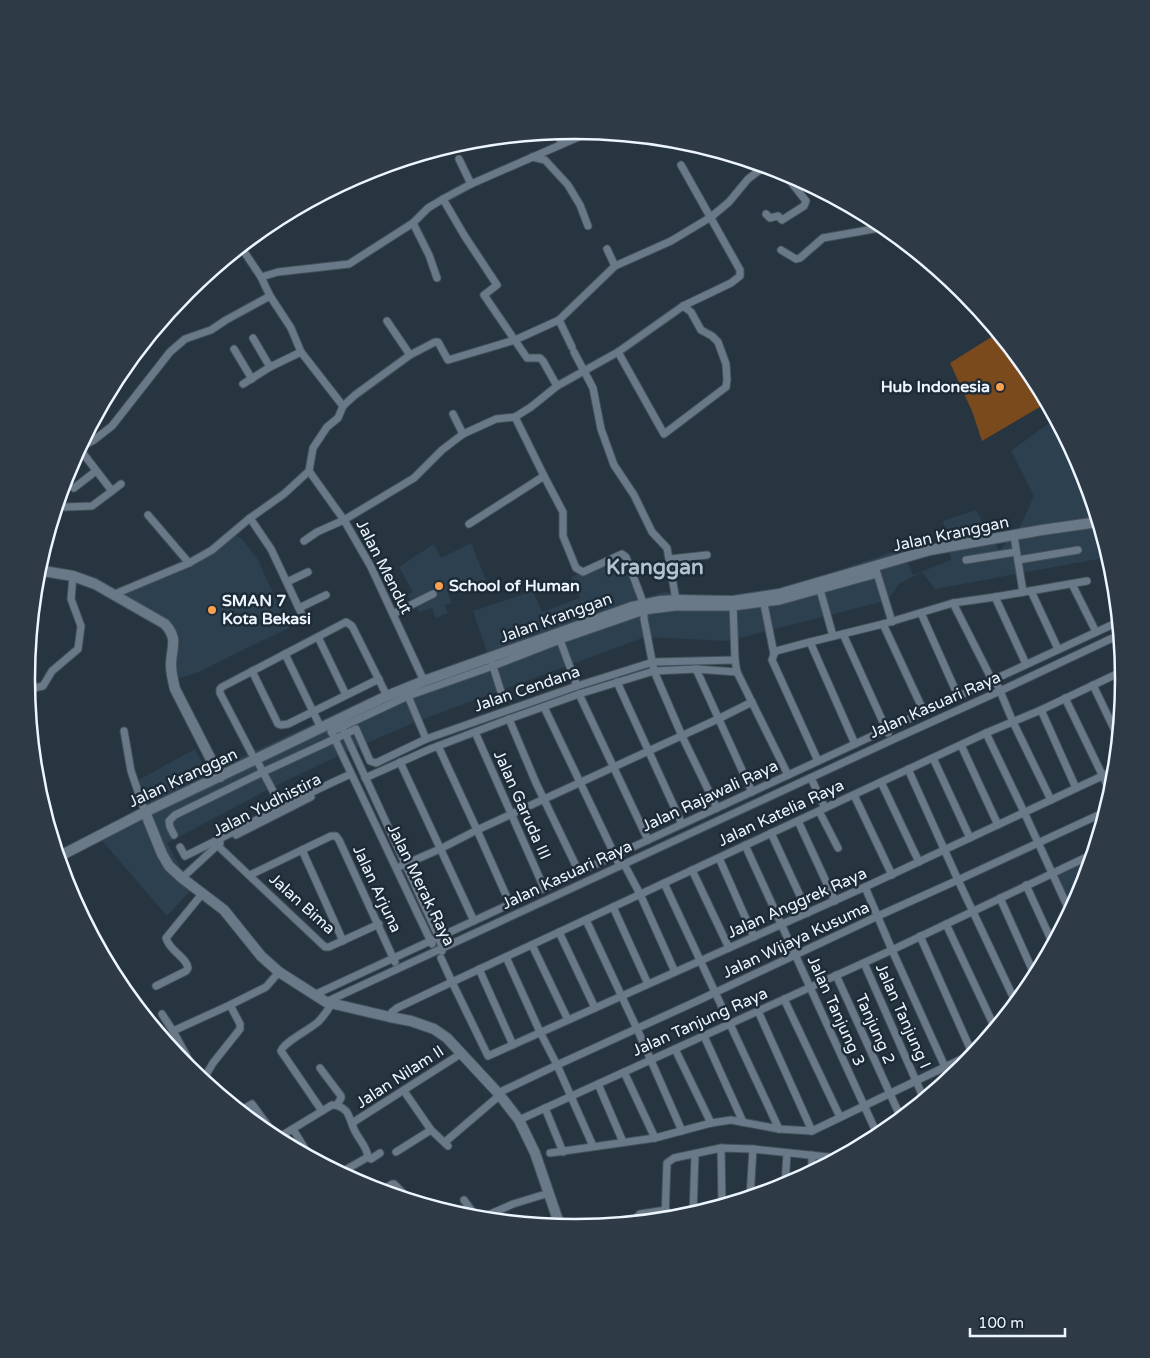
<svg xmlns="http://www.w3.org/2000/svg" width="1150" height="1358" viewBox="0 0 1150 1358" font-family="'Varela Round',sans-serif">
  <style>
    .built { fill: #2c4050 }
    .green { fill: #7a491c }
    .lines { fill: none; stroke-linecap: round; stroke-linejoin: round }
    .street-casing { stroke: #44515b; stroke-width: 9 }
    .secondary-casing { stroke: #44515b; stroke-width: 12 }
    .street { stroke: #6a7987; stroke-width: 7 }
    .secondary { stroke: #6a7987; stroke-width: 10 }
    .poi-dot { fill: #fa9f4e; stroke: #1d2b37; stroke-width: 2 }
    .labels { text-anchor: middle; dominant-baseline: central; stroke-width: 5; stroke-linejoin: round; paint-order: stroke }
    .poi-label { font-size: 16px; font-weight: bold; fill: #edf6fe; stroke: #1d2b37; text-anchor: start }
    .street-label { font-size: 16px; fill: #edf6fe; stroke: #1d2b37 }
    .district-label { font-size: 21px; font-weight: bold; fill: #b1c2d1; stroke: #1d2b37 }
    .rim { fill: none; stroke: #edf6fe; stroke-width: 2.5 }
  </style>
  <rect width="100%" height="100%" fill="#273541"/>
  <g class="built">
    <polygon points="1055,419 1082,469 1109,557 935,589 922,572 899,584 888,600 728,641 645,637 418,721 344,753 271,788 167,843 192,889 167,916 99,837 148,813 131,784 195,749 207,773 402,683 487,652 473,611 533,591 542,612 580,598 571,577 626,556 641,599 664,592 720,597 762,590 771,593 901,549 913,575 951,560 943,521 976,510 999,551 1020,527 1034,496 1011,451"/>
    <polygon points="234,534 242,539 258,560 289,628 247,648 199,672 176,679 174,636 121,596 124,593 197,562 221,547"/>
    <polygon points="471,543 486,580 448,593 452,603 445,605 448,613 436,618 432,608 419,612 416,606 413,607 408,595 413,592 399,567 434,544 441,558"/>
    <polygon points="1091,859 1082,889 1072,908 1056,875"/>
  </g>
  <polygon class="green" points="989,323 1031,374 1045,400 1043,405 982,441 972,411 950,363 993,336 986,324"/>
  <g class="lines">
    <defs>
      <g id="street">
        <polyline points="556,132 562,143"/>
        <polyline points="532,157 545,160 568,185 580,205 588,226"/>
        <polyline points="459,159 471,184"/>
        <polyline points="443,199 464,235 497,285 484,295 527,358 540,358 543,361 557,386"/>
        <polyline points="766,214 770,218 778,216 782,220 804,206 806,201 783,172"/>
        <polyline points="413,223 429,255 437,278"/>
        <polyline points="241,247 261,277 270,296 291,328 301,352 343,406"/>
        <polyline points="607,249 615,266"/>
        <polyline points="781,250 796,259 800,258 823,238 885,227"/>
        <polyline points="261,277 278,272 349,264 413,223 428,208 443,199 471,184 590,132"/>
        <polyline points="559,320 572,347"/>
        <polyline points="387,321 410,355"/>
        <polyline points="253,338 270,367"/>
        <polyline points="234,349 252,379"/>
        <polyline points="574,352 593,388 601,429 614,465 634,495 652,532 667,548 676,600"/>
        <polyline points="618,352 664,434 726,387 727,380 726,364 718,342 712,336 701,330 691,312 683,306"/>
        <polyline points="243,384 270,367 301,352"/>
        <polyline points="453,414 463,434"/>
        <polyline points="515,417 544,476 563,512 563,536 576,568 583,572 622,554 626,557 644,605 644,619 654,671 682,736 717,808"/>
        <polyline points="80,447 94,440 112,426 170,352 185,339 211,330 226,320 270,296"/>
        <polyline points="309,471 344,520 371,567 424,681"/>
        <polyline points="74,488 96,471"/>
        <polyline points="112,491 121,484"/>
        <polyline points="65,507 92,506 112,491 79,448"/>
        <polyline points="148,515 189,563"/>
        <polyline points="250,518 271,549 305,621"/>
        <polyline points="469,524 544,476"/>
        <polyline points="1014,536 1023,592"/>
        <polyline points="304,541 317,532 344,520 414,478 442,450 463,434 496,419 515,417 531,407 557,386 618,352 683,306 731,283 740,276 740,270 681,165"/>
        <polyline points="670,559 707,555"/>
        <polyline points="966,560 1016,552"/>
        <polyline points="1018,560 1078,550"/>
        <polyline points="876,570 892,622"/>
        <polyline points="287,582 308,572"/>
        <polyline points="1112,582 1115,589"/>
        <polyline points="1072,584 1096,632"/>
        <polyline points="819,586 833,636"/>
        <polyline points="1031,591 1058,649"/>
        <polyline points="115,594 189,563 212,550 250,518 284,494 309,471 313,448 327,427 338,418 343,406 355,395 410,355 435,342 438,342 448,360 515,340 559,320 615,266 671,241 711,217 729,202 748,179 765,166"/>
        <polyline points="995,597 1026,664"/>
        <polyline points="953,603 992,680"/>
        <polyline points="733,604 735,660 737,672 788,775"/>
        <polyline points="764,604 774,654"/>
        <polyline points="299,608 326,595"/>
        <polyline points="921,613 958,696"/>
        <polyline points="393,614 433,594"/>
        <polyline points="883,624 924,712"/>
        <polyline points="843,634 888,733"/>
        <polyline points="318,637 346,695"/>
        <polyline points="560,640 577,686"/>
        <polyline points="810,642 855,744"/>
        <polyline points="285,654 321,728"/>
        <polyline points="492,663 502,695"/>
        <polyline points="696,669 752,792"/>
        <polyline points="252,671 278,724 281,725 288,724 379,679"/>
        <polyline points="995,679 1013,722 1051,800"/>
        <polyline points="617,682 682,824"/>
        <polyline points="1093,685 1118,737"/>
        <polyline points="28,694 34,688 43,686 52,671 78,649 81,626 71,599 73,576"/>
        <polyline points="579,694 648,840"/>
        <polyline points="408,696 426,739"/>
        <polyline points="1065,698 1111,793"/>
        <polyline points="544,707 620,866"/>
        <polyline points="1041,710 1076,788"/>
        <polyline points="509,719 536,783 579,872"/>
        <polyline points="124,731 131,771 145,812"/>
        <polyline points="344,731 436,931 442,947 442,951"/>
        <polyline points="331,732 408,696 493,666 560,640 644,611 675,607 733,607 780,601 877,574"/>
        <polyline points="475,732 544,888"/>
        <polyline points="986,733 1024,812 1070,912"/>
        <polyline points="333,735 432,944"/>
        <polyline points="961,745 998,825"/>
        <polyline points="438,746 477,830 510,904"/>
        <polyline points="933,758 970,838"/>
        <polyline points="256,759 281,806"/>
        <polyline points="255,760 220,693 220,689 222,687 346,622 352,626 387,696"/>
        <polyline points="818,761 772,660 774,654 776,651 810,642 883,624 953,603 995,597 1087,581"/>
        <polyline points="400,762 474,921"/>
        <polyline points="908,769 958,880 1016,1003"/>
        <polyline points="365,778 430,749 509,719 579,694 654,671 696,669 737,672"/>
        <polyline points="811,778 825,808"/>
        <polyline points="881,782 919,862"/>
        <polyline points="854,795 892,875"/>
        <polyline points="819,811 838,848"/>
        <polyline points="798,821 835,901"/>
        <polyline points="771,833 808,913"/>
        <polyline points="174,835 170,827 169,821 175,815 263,772 356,729 370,761 376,763 426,739 463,726 577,686 653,662 735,660"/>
        <polyline points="236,835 311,797"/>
        <polyline points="217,845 325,947 329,947 379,924"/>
        <polyline points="745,845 878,1136"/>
        <path d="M180 847 185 856C241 829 294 799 351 774"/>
        <polyline points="302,850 343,941"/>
        <polyline points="719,858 754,937"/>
        <polyline points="624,864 640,894 675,972"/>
        <polyline points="401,866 440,849 477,830 718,719 752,702"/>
        <polyline points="692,870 729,948"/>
        <polyline points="250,875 331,836 336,836 339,840 395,962"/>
        <polyline points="182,878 220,843"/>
        <polyline points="664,883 779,1129"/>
        <polyline points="1026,885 1053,944"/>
        <polyline points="865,887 892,950 950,1078"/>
        <polyline points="1000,898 1035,976"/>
        <polyline points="613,907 648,984"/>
        <polyline points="586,920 638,1031 682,1131"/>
        <polyline points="946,924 995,1028"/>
        <polyline points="559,932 595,1008"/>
        <polyline points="920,936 973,1055"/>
        <polyline points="532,945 568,1020"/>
        <polyline points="506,957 540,1032 557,1065 593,1146"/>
        <polyline points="441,958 452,982 488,1056 865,887 1115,770"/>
        <polyline points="864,963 924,1099"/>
        <polyline points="479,969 513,1045"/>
        <polyline points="836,975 901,1118"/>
        <path d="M156 986 186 971 188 968C186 956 170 952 166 938L202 894"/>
        <polyline points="314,995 1118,622"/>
        <polyline points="784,999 840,1117"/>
        <polyline points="326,1002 892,740 1000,691 1119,635"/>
        <polyline points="758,1011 812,1131"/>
        <polyline points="162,1014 173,1031 197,1075"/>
        <polyline points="390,1017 392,1012 397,1008 452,982 986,733 1041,710 1123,671"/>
        <polyline points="173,1031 230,1005"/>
        <polyline points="704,1036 743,1122"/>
        <polyline points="675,1049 711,1123"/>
        <polyline points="320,1068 341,1096 341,1098 337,1105"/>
        <polyline points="624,1072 655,1138"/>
        <polyline points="203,1080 213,1063 240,1029 240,1024 230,1005 266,987 279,972"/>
        <polyline points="598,1084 623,1142"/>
        <polyline points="404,1091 431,1130 448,1146"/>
        <polyline points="498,1093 557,1065 695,1002 878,916 958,880 1105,812"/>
        <polyline points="545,1108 563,1152"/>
        <polyline points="240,1111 252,1104 277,1138"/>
        <path d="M322 1111 281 1051C284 1042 309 1030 318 1022 324 1016 328 1010 332 1003"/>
        <polyline points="519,1120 892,950 1093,854"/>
        <polyline points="352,1123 462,1053"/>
        <polyline points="293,1129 310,1157"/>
        <path d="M276 1139 332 1105C337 1105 342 1107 346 1111 350 1116 351 1123 354 1129 358 1139 367 1146 368 1157L340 1173"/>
        <polyline points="445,1142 500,1095"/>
        <polyline points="721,1148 722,1205"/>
        <polyline points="396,1152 431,1130"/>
        <polyline points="550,1153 655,1138 711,1123 731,1120 779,1129 812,1131 974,1053"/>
        <polyline points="368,1157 371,1159 380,1153"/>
        <polyline points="812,1172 812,1155"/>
        <polyline points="785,1186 787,1153"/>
        <polyline points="381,1191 392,1184 394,1184 409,1199"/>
        <polyline points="750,1197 753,1149"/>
        <polyline points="464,1200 477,1218"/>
        <polyline points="693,1214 695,1154"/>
        <polyline points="481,1218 513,1204 549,1193"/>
        <polyline points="665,1219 667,1163 674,1158 721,1148 753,1149 838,1158"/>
        <polyline points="637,1222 637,1217 640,1214 666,1210"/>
      </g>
      <g id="secondary">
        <path d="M37 570 73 576 95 584 165 624C179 640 171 647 171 665 171 673 173 681 175 689L220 777"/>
        <polyline points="145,812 162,854 169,866 182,878 224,910 261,956 279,972 326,1002 390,1017 411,1021 434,1029 447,1038 498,1093 519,1120 535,1153 560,1226"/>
        <polyline points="58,857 145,812 256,759 387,696 424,681 632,607 661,601 676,600 733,601 779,594 930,550 1042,530 1098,522"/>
      </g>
    </defs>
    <use href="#street" class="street-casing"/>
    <use href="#secondary" class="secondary-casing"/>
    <use href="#street" class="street"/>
    <use href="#secondary" class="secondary"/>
  </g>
  <g class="poi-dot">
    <circle cx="1000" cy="387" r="5"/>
    <circle cx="439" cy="586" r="5"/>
    <circle cx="212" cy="610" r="5"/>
  </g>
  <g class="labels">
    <g class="poi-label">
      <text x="990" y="387" text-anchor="end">Hub Indonesia</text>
      <text x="449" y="586">School of Human</text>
      <text x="222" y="601">SMAN 7<tspan x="222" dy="18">Kota Bekasi</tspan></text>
    </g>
    <g class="street-label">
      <text transform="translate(951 534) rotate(-12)">Jalan Kranggan</text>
      <text transform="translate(384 567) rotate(63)">Jalan Mendut</text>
      <text transform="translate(556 618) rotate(-20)">Jalan Kranggan</text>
      <text transform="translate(527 689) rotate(-19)">Jalan Cendana</text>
      <text transform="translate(935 705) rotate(-24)">Jalan Kasuari Raya</text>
      <text transform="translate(183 778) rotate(-25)">Jalan Kranggan</text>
      <text transform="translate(710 796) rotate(-25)">Jalan Rajawali Raya</text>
      <text transform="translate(267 805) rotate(-27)">Jalan Yudhistira</text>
      <text transform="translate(522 805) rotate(66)">Jalan Garuda III</text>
      <text transform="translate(781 813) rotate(-25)">Jalan Katelia Raya</text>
      <text transform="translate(567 875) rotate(-25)">Jalan Kasuari Raya</text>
      <text transform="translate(421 885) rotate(64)">Jalan Merak Raya</text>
      <text transform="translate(377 889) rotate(65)">Jalan Arjuna</text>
      <text transform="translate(797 903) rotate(-24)">Jalan Anggrek Raya</text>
      <text transform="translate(302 904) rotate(42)">Jalan Bima</text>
      <text transform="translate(796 940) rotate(-25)">Jalan Wijaya Kusuma</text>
      <text transform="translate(836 1011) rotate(66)">Jalan Tanjung 3</text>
      <text transform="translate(903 1016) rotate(66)">Jalan Tanjung I</text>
      <text transform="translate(700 1022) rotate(-24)">Jalan Tanjung Raya</text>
      <text transform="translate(875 1029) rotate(66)">Tanjung 2</text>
      <text transform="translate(400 1077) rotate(-33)">Jalan Nilam II</text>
    </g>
    <g class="district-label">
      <text x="655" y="567">Kranggan</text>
    </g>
  </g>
  <path d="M0 0H1150V1358H0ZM35 679a540 540 0 1 1 1080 0a540 540 0 1 1-1080 0Z" fill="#2e3b47" fill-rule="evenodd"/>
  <path class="rim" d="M35 679a540 540 0 1 1 1080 0a540 540 0 1 1-1080 0Z"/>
  <path d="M970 1328v8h95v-8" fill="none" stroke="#edf6fe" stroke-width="2.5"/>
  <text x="978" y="1328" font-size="15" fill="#edf6fe" stroke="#1d2b37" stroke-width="4" paint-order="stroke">100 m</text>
</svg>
